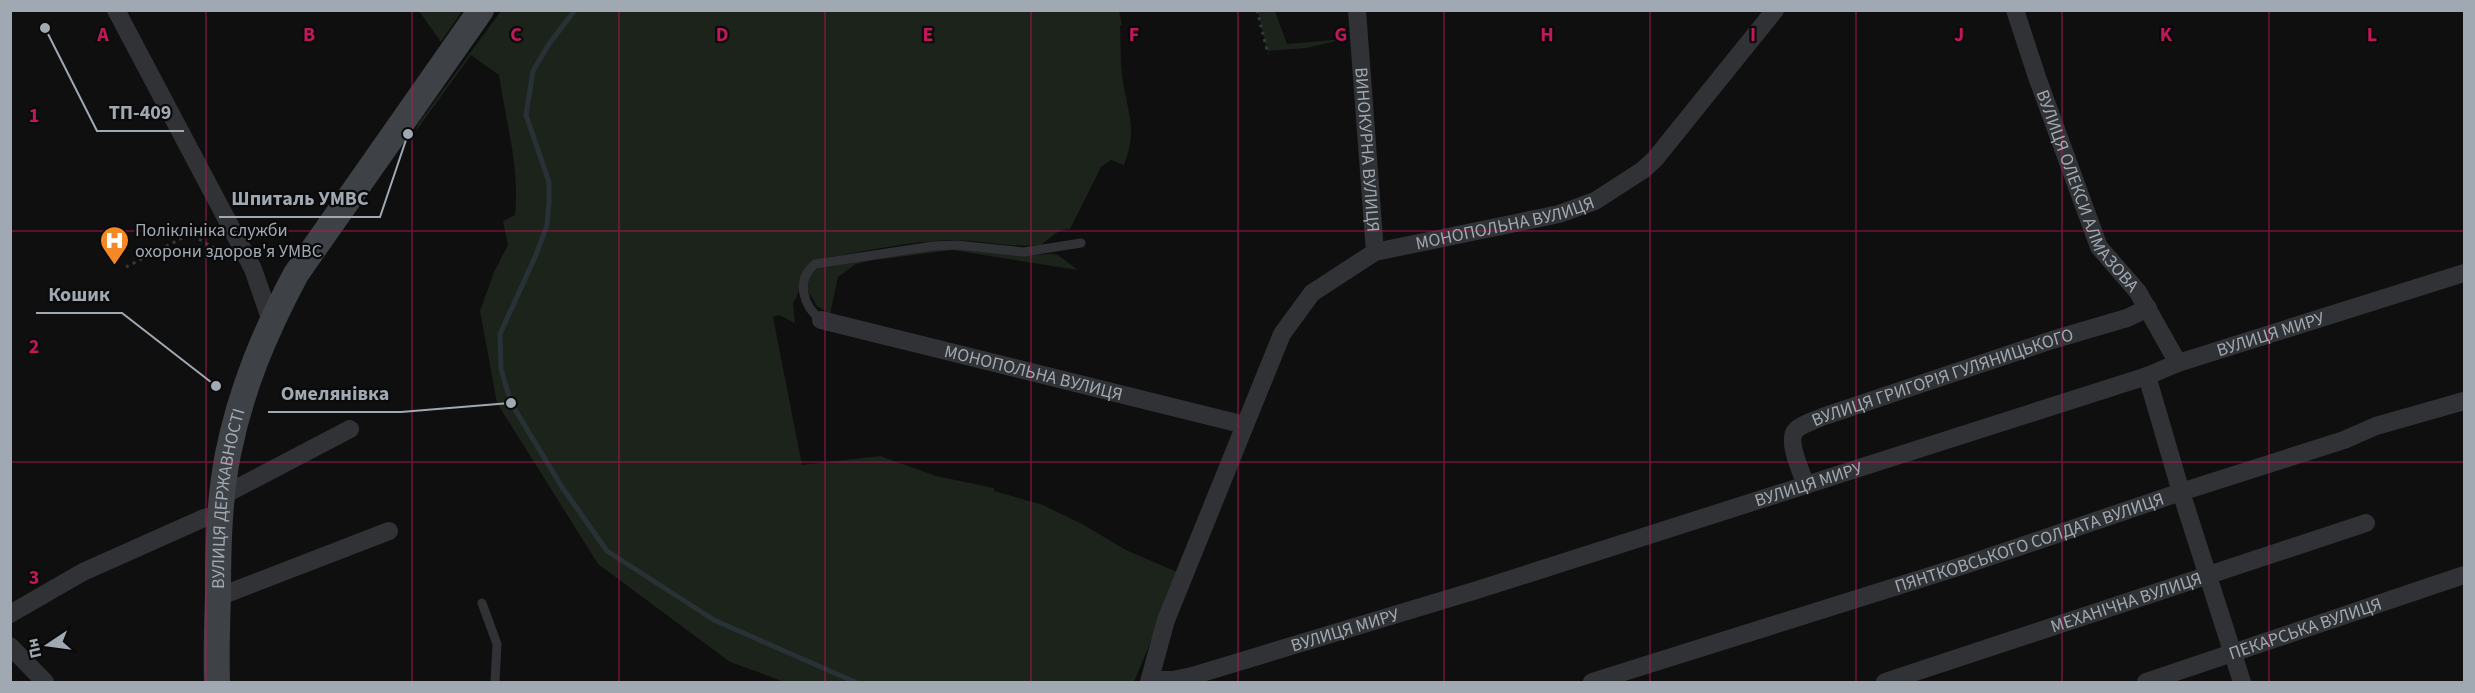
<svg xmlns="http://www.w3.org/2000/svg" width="2475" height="693" viewBox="0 0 2475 693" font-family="'Source Sans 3',sans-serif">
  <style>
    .green { fill: #1c231b }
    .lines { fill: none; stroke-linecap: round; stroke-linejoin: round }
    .stream { stroke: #283236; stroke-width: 5 }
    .path { stroke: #36393c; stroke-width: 3; stroke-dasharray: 3 4.5; stroke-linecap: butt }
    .lane { stroke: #303235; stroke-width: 9 }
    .street { stroke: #303235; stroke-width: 18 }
    .secondary { stroke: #3e4145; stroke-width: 26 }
    .grid { fill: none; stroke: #c2185b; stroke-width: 1.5; stroke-opacity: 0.55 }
    .labels { text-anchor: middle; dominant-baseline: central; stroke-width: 4.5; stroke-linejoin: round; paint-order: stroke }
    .street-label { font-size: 18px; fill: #a0a8b2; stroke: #0a0a0b }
    .poi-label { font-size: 18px; fill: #a0a8b2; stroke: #0a0a0b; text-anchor: start }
    .grid-label { font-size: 20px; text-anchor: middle; font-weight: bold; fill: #c2185b; stroke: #0a0a0b; stroke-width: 4.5; stroke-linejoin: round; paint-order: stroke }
    .leader { fill: none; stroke: #a0a8b2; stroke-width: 2 }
    .callout-dot { fill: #a0a8b2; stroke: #0a0a0b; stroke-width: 2 }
    .callout-label { font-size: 20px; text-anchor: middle; font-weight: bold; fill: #a0a8b2; stroke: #0a0a0b; stroke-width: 4.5; stroke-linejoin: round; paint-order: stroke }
  </style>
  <rect width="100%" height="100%" fill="#0f0f10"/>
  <g class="green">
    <polygon points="419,11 462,11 441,42"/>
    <path d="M501 11H1119L1122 25 1120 26C1121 42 1120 58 1122 74 1126 111 1139 126 1124 165L1111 160 1101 167 1070 229C1055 230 1051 238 1041 245 1009 248 979 239 948 240 905 242 862 252 819 259 794 269 805 287 793 303L795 323 779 315 773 317 802 465 880 456 936 476 994 488V491L1043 505 1082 524 1126 550 1179 573 1134 682H785L730 662 598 564 497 403 480 311 494 272 508 245 503 221 515 215C520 168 506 122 499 75L471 55 416 131 418 124Z"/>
    <polygon points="1258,11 1275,11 1287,44 1345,39 1306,48 1267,51"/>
    <polygon points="955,248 1025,255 1052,254 1058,255 1078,270 952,250 868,261 856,264 838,277 830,314 817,306 806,288 810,272 819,267 923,250"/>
  </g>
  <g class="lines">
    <polyline class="stream" points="575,10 549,44 533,71 526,115 549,182 549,203 547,225 536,255 500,334 501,369 511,403 562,487 607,551 714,620 855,682"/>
    <g class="path">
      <polyline points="1257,10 1268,54"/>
      <polyline points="126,267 190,234 223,253"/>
    </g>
    <g class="lane">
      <path d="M821 320C803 306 795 280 815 264L933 246 957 245 1024 252 1081 243"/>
      <polyline points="482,603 497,644 495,682"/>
    </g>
    <g class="street">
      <polyline points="116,10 253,269 271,321"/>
      <path id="s1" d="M1357 10 1375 252"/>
      <path id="s2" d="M2015 10 2037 77 2099 247 2138 292 2178 363"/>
      <path id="s3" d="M821 320 1245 425"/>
      <polyline points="2147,376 2181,492 2242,682"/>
      <path id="s4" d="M1806 485C1802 474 1786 440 1796 430 1802 424 1814 421 1822 417L2052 340 2127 318 2148 308"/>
      <polyline points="222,496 350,429"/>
      <polyline points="218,597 389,531"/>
      <polyline points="10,614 83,572 204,518 220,514"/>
      <polyline points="10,646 45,682"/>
      <path id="s5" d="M1150 680H1173L1192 676 1477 590 2147 376 2178 363 2464 273"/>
      <path id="s6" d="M1149 682 1166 620 1282 334 1312 293 1375 252 1559 214 1595 201 1643 170 1655 159 1775 10"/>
      <path id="s7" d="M1592 682 1971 563 2181 492 2344 440 2376 426 2464 401"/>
      <path id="s8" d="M1885 682 2366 523"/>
      <path id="s9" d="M2146 682 2464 575"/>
    </g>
    <path class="secondary" id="s10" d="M217 682C216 654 217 624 218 595 218 548 219 500 228 454 241 389 265 332 296 274L481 10"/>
  </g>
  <path class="grid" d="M206 10V682M412 10V682M619 10V682M825 10V682M1031 10V682M1238 10V682M1444 10V682M1650 10V682M1856 10V682M2062 10V682M2269 10V682M10 231H2464M10 462H2464"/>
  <defs>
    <symbol id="hospital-pin" viewBox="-11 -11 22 30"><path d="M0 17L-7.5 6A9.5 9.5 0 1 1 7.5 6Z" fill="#f48824" stroke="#0a0a0b"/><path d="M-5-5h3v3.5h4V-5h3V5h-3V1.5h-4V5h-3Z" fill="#fff"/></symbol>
  </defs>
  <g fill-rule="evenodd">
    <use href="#hospital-pin" x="98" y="224" width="33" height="45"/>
  </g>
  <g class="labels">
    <g class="street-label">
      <text stroke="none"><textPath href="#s1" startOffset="140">ВИНОКУРНА ВУЛИЦЯ</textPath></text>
      <text stroke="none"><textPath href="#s2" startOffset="196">ВУЛИЦЯ ОЛЕКСИ АЛМАЗОВА</textPath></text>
      <text stroke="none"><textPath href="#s6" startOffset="632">МОНОПОЛЬНА ВУЛИЦЯ</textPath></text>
      <text stroke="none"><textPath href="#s5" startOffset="1174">ВУЛИЦЯ МИРУ</textPath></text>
      <text stroke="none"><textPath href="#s3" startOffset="219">МОНОПОЛЬНА ВУЛИЦЯ</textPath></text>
      <text stroke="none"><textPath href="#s4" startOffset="214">ВУЛИЦЯ ГРИГОРІЯ ГУЛЯНИЦЬКОГО</textPath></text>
      <text stroke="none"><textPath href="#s5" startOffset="688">ВУЛИЦЯ МИРУ</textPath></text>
      <text stroke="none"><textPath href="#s10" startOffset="184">ВУЛИЦЯ ДЕРЖАВНОСТІ</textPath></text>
      <text stroke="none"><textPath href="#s7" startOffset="459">ПЯНТКОВСЬКОГО СОЛДАТА ВУЛИЦЯ</textPath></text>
      <text stroke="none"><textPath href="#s8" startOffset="254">МЕХАНІЧНА ВУЛИЦЯ</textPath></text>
      <text stroke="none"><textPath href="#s5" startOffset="202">ВУЛИЦЯ МИРУ</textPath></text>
      <text stroke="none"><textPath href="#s9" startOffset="168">ПЕКАРСЬКА ВУЛИЦЯ</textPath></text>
    </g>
    <g class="poi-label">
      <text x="135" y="230">Поліклініка служби<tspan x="135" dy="21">охорони здоров'я УМВС</tspan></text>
    </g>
  </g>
  <g class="grid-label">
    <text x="103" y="41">A</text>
    <text x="309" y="41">B</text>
    <text x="516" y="41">C</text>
    <text x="722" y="41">D</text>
    <text x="928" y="41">E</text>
    <text x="1134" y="41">F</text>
    <text x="1341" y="41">G</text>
    <text x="1547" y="41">H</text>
    <text x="1753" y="41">I</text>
    <text x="1959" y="41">J</text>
    <text x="2166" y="41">K</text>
    <text x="2372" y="41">L</text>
    <text x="34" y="122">1</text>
    <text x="34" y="353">2</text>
    <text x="34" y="584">3</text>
  </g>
  <path class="leader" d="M45 28L97 131H184M408 134L380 217H219M216 386L122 313H36M511 403L401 412H268"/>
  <g class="callout-dot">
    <circle cx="45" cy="28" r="6"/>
    <circle cx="408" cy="134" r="6"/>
    <circle cx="216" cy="386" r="6"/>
    <circle cx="511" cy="403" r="6"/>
  </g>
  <g class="callout-label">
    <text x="140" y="119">ТП-409</text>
    <text x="300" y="205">Шпиталь УМВС</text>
    <text x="79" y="301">Кошик</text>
    <text x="335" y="400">Омелянівка</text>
  </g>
  <rect width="2475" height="693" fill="none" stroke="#a0a8b2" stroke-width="24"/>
  <g transform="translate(48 645) rotate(257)" stroke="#0a0a0b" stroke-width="4.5" paint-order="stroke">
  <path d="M0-4.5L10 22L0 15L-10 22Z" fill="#a0a8b2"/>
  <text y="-9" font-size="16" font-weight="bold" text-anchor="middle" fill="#a0a8b2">Пн</text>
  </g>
</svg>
